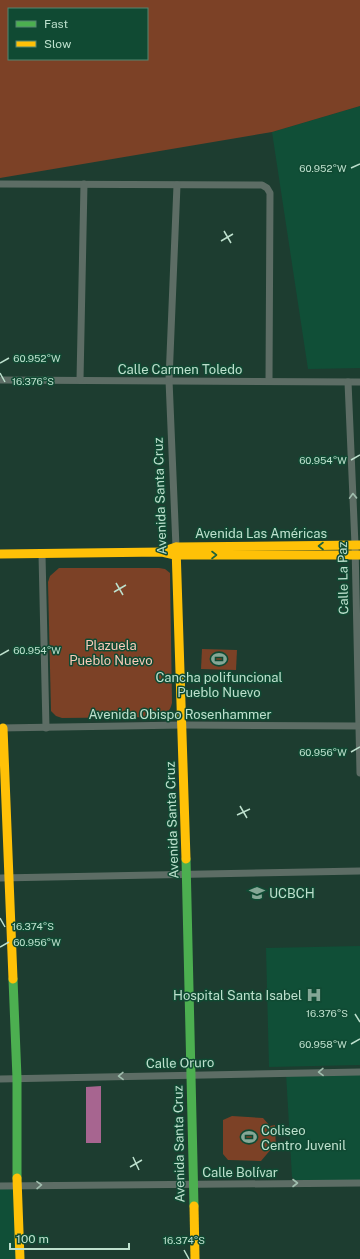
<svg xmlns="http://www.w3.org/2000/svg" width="360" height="1259" viewBox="0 0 360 1259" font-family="'Public Sans',sans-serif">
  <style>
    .built { fill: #104f37 }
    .green { fill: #7c4126; fill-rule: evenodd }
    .water { fill: #a76590 }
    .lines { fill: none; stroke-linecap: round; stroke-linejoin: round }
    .street { stroke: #5d6d65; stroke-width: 7 }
    .fast { stroke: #4caf50; stroke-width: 9 }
    .slow { stroke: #ffc107; stroke-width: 9 }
    .oneway { stroke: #a0beae }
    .oneway2 { stroke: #1f633a }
    .ticks { fill: none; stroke: #bde0cd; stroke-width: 1.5 }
    .labels { text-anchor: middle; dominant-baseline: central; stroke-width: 3; stroke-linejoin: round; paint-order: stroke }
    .street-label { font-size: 13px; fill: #bde0cd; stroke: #104a33 }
    .park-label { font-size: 13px; fill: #f9cbb9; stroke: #104a33 }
    .poi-label { font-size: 13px; fill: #bde0cd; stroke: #104a33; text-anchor: start }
    .ticks-label { font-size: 10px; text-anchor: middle; fill: #bde0cd; stroke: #104a33; stroke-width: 3; stroke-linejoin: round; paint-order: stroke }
  </style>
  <rect width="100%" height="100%" fill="#1d3d30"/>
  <g class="built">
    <polygon points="360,106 360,368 308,369 272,132"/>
    <polygon points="360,946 360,1065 269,1067 266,948"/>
    <polygon points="360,1072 360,1181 295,1180 292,1177 286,1073"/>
    <polygon points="0,1186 17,1186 20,1259 0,1259"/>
  </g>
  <g class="green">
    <path d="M0 0H360V106L272 132 0 178ZM9 9H147V59H9Z"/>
    <path d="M59 568H159L165 569 170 573 172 703C170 712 166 714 158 717L62 718 56 716 51 711 48 582 50 576Z"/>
    <polygon points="202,649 237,650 236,670 201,669"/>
    <polygon points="232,1116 263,1118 270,1126 275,1125 276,1149 272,1148 261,1161 228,1160 223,1154 223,1120"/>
  </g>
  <polygon class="water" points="101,1086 101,1143 86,1143 86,1087"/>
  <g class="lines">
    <g class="street">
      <polyline points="0,184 262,185 267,188 270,193 269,381"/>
      <polyline points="0,380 360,382"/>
      <polyline points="80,380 84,184"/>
      <polyline points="348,382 355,545 360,773"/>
      <polyline points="176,547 169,380 177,185"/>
      <polyline points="42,555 46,728"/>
      <polyline points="0,728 183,725 360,726"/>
      <polyline points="0,878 360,871"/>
      <polyline points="0,1079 360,1072"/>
      <polyline points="0,1186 360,1183"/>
    </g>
    <g class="fast">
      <polyline points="186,859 194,1206"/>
      <polyline points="13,979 17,1078 17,1178"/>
    </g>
    <g class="slow">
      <polyline points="176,547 186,859"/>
      <polyline points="170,549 176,547 360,545"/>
      <polyline points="0,554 162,552 175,555 360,555"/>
      <polyline points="3,728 13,979"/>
      <polyline points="17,1178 20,1259"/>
      <polyline points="194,1206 195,1259"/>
    </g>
  </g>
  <defs><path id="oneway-chevron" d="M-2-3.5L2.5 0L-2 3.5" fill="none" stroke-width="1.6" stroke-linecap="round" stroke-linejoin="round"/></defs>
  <g class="oneway">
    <use href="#oneway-chevron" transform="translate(353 496) rotate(-92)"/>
    <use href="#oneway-chevron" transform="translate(321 1072) rotate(179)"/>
    <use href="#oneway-chevron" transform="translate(121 1076) rotate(179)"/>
    <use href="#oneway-chevron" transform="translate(295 1183)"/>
    <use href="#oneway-chevron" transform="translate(39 1185) rotate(-1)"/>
  </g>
  <g class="oneway2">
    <use href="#oneway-chevron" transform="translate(321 546) rotate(180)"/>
    <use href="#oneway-chevron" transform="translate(214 555)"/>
  </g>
  <path class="ticks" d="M351 168 360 164M224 231 231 243M221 241 233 234M0 363 9 358M0 373 5 382M351 460 360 455M116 583 123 595M114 592 126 585M0 655 9 650M351 752 360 747M240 806 247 818M237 815 250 809M0 918 5 927M0 947 9 942M355 1014 360 1022M351 1044 360 1039M133 1157 139 1170M130 1167 142 1160M184 1250 189 1259"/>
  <defs>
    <symbol id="stadium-bare" viewBox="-9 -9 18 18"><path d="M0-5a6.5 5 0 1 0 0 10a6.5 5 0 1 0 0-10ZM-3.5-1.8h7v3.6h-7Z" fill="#85a796" stroke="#104a33" stroke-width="2.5" paint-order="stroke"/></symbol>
    <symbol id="university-bare" viewBox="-9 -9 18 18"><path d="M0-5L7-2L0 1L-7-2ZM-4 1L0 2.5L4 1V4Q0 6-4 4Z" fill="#85a796" stroke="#104a33" stroke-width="2.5" paint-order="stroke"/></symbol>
    <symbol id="hospital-bare" viewBox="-9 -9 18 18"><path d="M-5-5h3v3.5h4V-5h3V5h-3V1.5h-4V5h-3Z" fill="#85a796" stroke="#104a33" stroke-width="2.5" paint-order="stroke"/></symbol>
  </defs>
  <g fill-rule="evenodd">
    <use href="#stadium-bare" x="208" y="648" width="22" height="22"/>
    <use href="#university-bare" x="246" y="882" width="22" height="22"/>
    <use href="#hospital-bare" x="303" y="984" width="22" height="22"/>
    <use href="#stadium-bare" x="238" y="1126" width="22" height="22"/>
  </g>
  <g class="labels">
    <g class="street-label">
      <text x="180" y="369">Calle Carmen Toledo</text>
      <text transform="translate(160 496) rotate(-92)">Avenida Santa Cruz</text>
      <text x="261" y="533">Avenida Las Américas</text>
      <text transform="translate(343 578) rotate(-91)">Calle La Paz</text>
      <text x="180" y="714">Avenida Obispo Rosenhammer</text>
      <text transform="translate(172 820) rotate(-92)">Avenida Santa Cruz</text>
      <text transform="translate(180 1063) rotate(-1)">Calle Oruro</text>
      <text transform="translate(179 1144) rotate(-91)">Avenida Santa Cruz</text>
      <text x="240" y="1172">Calle Bolívar</text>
    </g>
    <g class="park-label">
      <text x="111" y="645">Plazuela<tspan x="111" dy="15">Pueblo Nuevo</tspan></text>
    </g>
    <g class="poi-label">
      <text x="219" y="677" text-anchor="middle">Cancha polifuncional<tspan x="219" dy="15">Pueblo Nuevo</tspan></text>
      <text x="269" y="893">UCBCH</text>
      <text x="302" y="995" text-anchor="end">Hospital Santa Isabel</text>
      <text x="261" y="1130">Coliseo<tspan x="261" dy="15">Centro Juvenil</tspan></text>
    </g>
  </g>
  <g class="ticks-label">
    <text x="323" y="172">60.952°W</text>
    <text x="37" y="362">60.952°W</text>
    <text x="33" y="385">16.376°S</text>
    <text x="323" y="464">60.954°W</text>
    <text x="37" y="654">60.954°W</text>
    <text x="323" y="756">60.956°W</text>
    <text x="33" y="930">16.374°S</text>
    <text x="37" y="946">60.956°W</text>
    <text x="327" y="1017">16.376°S</text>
    <text x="323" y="1048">60.958°W</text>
    <text x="184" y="1244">16.374°S</text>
  </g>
  <rect x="8" y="8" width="140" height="52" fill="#104a33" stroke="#558671"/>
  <rect x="16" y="21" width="20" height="6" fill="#4caf50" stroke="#558671"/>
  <text x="44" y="28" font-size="12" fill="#bde0cd">Fast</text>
  <rect x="16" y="41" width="20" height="6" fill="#ffc107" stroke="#558671"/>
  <text x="44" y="48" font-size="12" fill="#bde0cd">Slow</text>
  <path d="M10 1243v6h119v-6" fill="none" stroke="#bde0cd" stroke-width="2"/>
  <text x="16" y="1243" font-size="12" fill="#bde0cd" stroke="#104a33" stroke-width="3" paint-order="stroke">100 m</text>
</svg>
